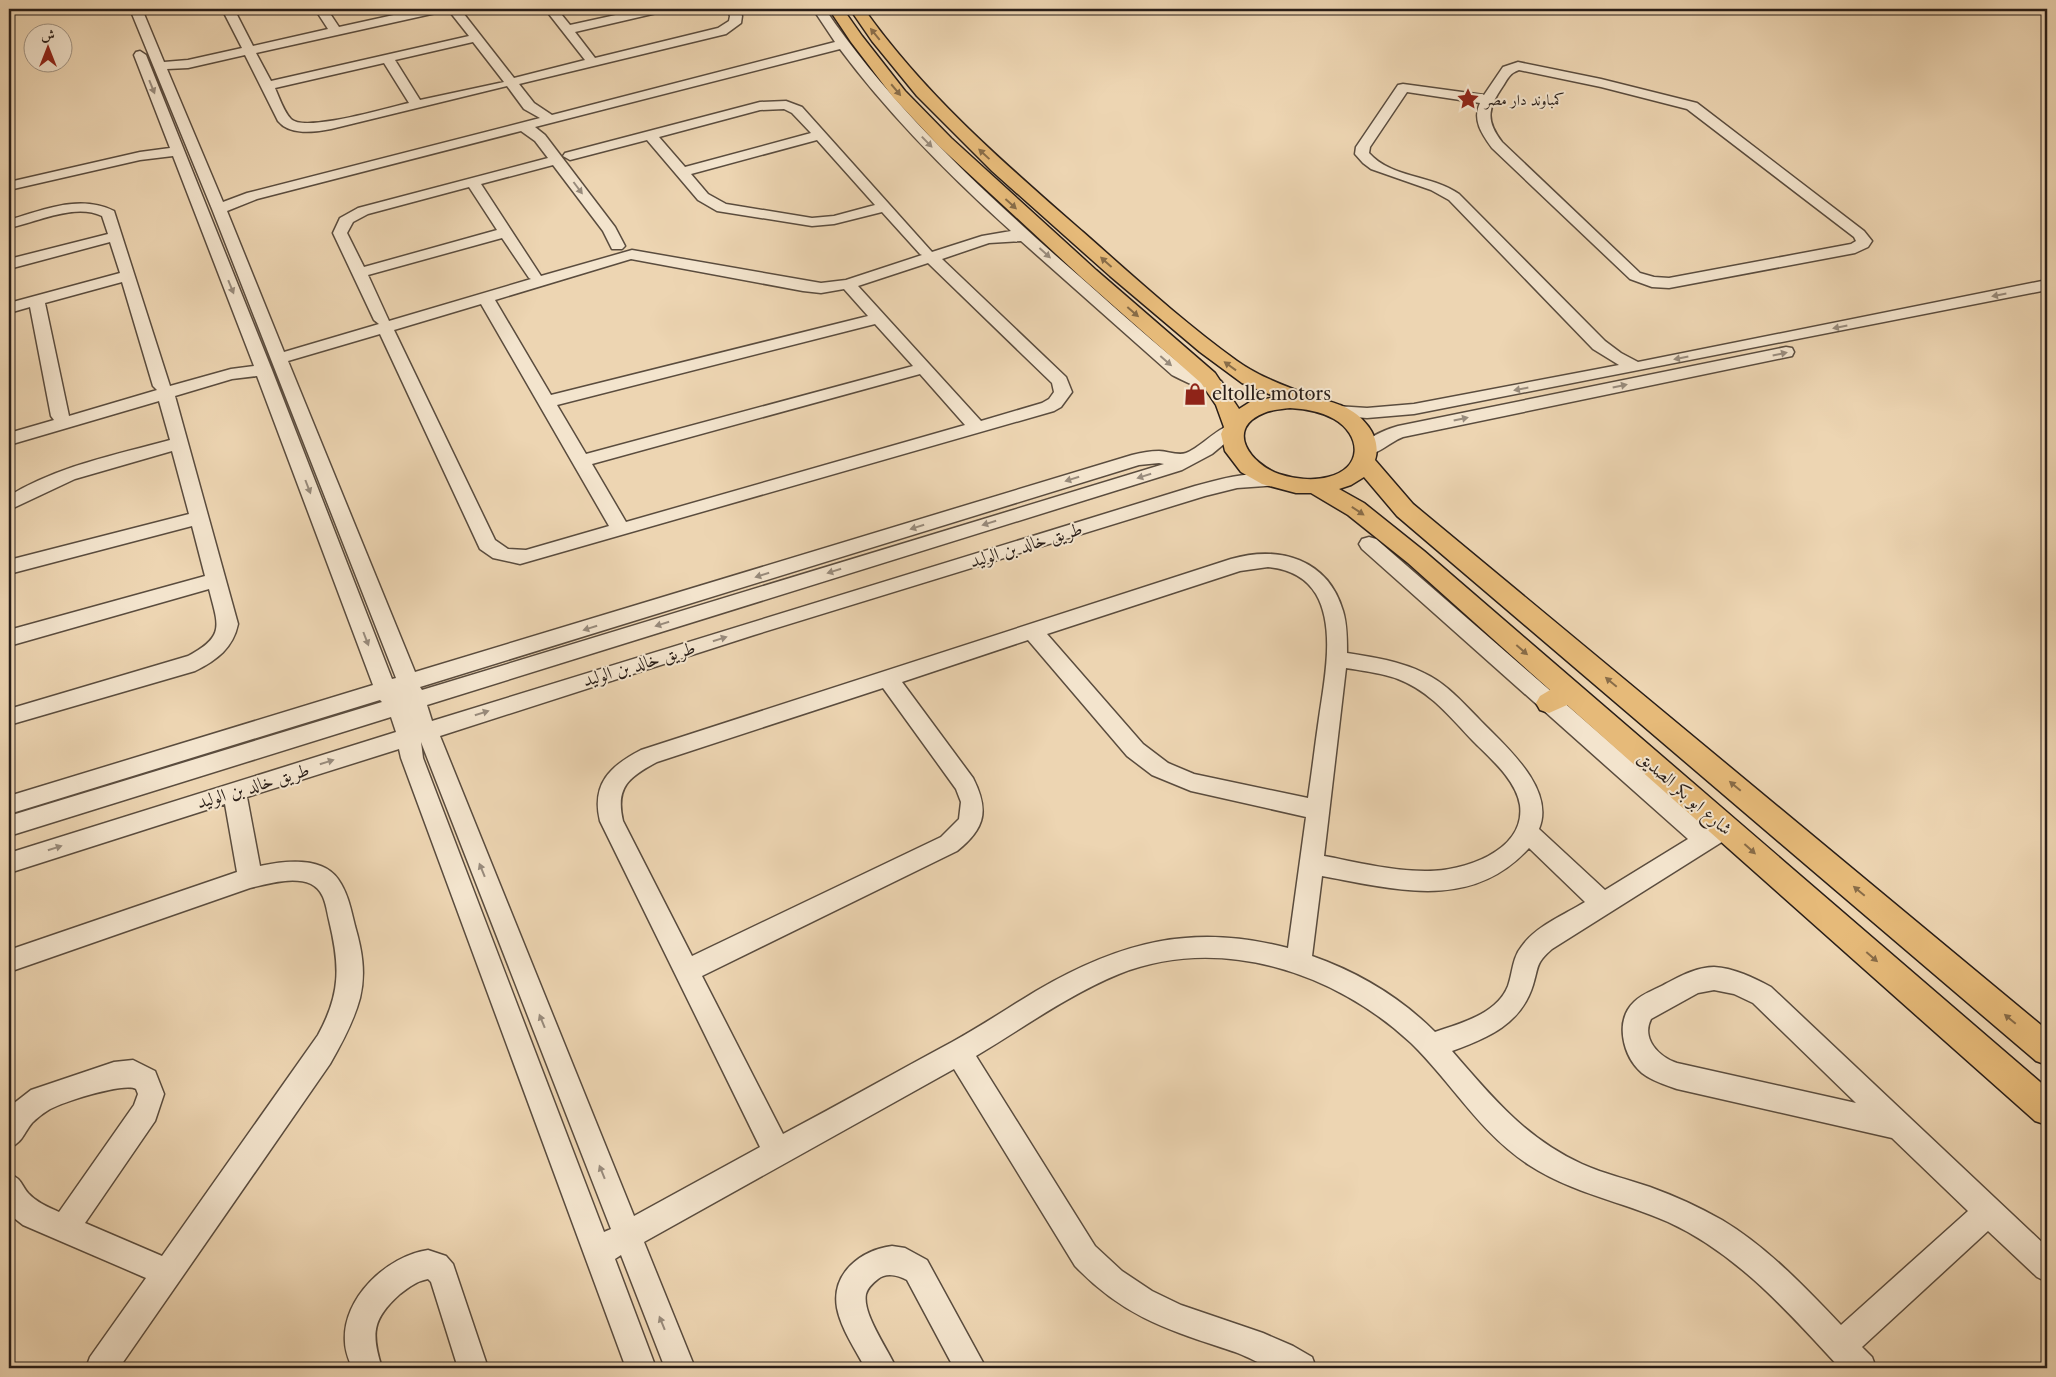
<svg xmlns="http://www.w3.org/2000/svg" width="2056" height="1377" viewBox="0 0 2056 1377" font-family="'Libre Caslon Text',Amiri,serif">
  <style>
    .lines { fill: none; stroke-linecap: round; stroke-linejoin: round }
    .minor-casing { stroke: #5a4c3e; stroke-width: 3 }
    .major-casing { stroke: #291e18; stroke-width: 3 }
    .minor { fill: #f3e4cd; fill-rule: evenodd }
    .major { fill: #e6ba79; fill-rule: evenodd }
    .oneway { fill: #886c48 }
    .oneway2 { fill: #988b7c }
    .labels { text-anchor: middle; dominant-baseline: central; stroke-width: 4; stroke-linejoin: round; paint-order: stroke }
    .far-poi-label { font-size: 15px; fill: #291e18; stroke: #f3e4cd; text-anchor: start }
    .poi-label { font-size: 18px; fill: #291e18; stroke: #f3e4cd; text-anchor: start }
    .street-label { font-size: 18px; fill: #291e18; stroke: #f3e4cd }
  </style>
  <rect width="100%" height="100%" fill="#edd5b2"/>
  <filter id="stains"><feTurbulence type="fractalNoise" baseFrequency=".004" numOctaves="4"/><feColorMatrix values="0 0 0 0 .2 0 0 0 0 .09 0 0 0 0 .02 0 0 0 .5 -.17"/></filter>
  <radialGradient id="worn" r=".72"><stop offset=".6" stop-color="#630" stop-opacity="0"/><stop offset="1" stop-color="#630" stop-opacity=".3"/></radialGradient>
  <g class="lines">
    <defs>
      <g id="minor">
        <path d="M130 9H142L164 62 188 60 242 48 222 9H234L253 46 328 29 315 9H327L339 27 421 9H442L436 13 256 53 271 81 469 36 450 12 455 9H460L514 78 585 60 545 9H557L570 25 643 9H663L661 12 575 32 595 58 718 28 729 21 730 16 727 9H739L742 16 741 23 726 34 519 84 534 103 552 115 835 42 813 9H825C889 103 970 179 1055 255 1098 292 1140 331 1184 367L1200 375 1221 381 1224 385 1221 389C1206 393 1186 382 1172 375L1021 241 989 243 942 259 1066 377 1072 392 1061 407 1054 411 520 564 493 558 480 549 380 334 288 361 415 672 1132 455C1140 453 1150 451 1159 451 1167 451 1178 456 1186 453 1203 447 1222 421 1239 425L1242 429 1212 454 1182 470 427 705 432 721 1195 486C1221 479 1254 469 1281 477L1283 481 1281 485 1237 488 1205 496 754 635 440 736 634 1216 760 1147 600 821C591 784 610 766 641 750L1231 559C1279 545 1328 559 1343 611 1347 624 1347 639 1347 653 1373 657 1400 661 1424 673 1446 683 1462 702 1479 719 1504 745 1556 788 1539 829L1605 890 1688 839 1362 549 1359 544 1362 539 1369 537 1376 539 1707 827 1717 823 1725 826 1729 833 1725 840 1552 949C1535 964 1539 966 1533 985 1521 1024 1488 1038 1452 1051 1492 1097 1525 1138 1582 1164 1604 1174 1627 1179 1650 1187 1675 1196 1699 1207 1722 1220 1767 1247 1805 1287 1841 1325L1968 1211 1892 1138 1677 1089C1666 1085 1652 1081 1642 1073 1623 1057 1614 1021 1634 1002 1643 993 1657 989 1667 983 1681 976 1697 967 1714 967 1734 968 1754 978 1771 987L2047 1247V1282L2037 1277 1988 1231 1862 1347 1872 1357 1876 1368H1840C1789 1313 1738 1254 1668 1222 1621 1201 1574 1194 1529 1165 1479 1132 1453 1084 1411 1043 1335 972 1220 934 1119 974 1068 995 1023 1028 976 1056L1095 1246 1122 1271 1152 1291 1181 1305 1263 1333 1293 1346 1312 1357 1316 1368C1303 1368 1287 1370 1274 1368 1263 1366 1247 1356 1235 1352 1169 1330 1125 1318 1075 1266L954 1069 644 1242 695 1368H665L621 1255 615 1259 656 1368H626L401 758 399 749 247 797 260 866C283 861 322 856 338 879 348 893 351 910 355 926 362 950 366 973 360 998 354 1021 342 1043 330 1064L119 1368H86L90 1357 146 1278 23 1225 9 1214V1174C22 1179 20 1183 28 1193 36 1202 48 1207 59 1212L134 1105 138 1094 136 1089C124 1082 59 1103 47 1111 42 1114 36 1119 32 1123 23 1134 23 1142 9 1148V1111L13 1104 31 1090 114 1062 133 1060 155 1071 164 1094 155 1121 85 1223 162 1256 318 1035C341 993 340 966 329 920 326 907 325 891 311 884 293 876 268 884 250 888L9 972V950L237 872 225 804 9 873V853L396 732 391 717 9 836V816L382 702 380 700 9 814V796L373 685 257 376 232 379 175 396 238 624C233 648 217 660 195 671L9 725V709L188 656C226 636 218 625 209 589L9 646V630L205 576 192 526 9 574V560L189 514 172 451 75 479 9 510V496C58 466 115 455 170 440L159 401 9 445V433L54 420 51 416 30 307 9 313V303L120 273 110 242 9 269V259L108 234 102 216C75 203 37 222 9 228V220C43 210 80 194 114 211L170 386 231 369 254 366 173 156 140 160 9 190V182L140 152 170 148 134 55 136 52 140 51 146 55 272 370 392 679 396 678 212 209ZM473 42 504 82 420 100 395 60ZM840 49C890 116 949 175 1011 231L982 236 932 252 802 107 786 101 760 102 565 153 563 156 570 160 647 140 698 200 717 211 812 226 834 224 882 212 920 254 922 255 846 280 821 283 632 250 541 276 481 184 553 165 603 231 612 249H622L625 246 615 227 545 135 535 127ZM245 55 278 121C290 136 315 132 331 129L507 86 524 109 540 118 247 193 223 202 167 69 188 68ZM384 63 409 103C389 107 305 133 291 119 284 112 279 97 275 88ZM784 109 792 113 811 133 685 167 659 137 760 110ZM521 131 535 141 548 158 358 208 340 218 333 233 374 320 379 324 284 352 227 211 257 199ZM817 140 875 205 834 216 812 218 726 204 708 194 691 174ZM469 187 497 230 364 267 347 233 353 222 368 214ZM502 238 529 278 531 279 389 321 368 275ZM631 259 803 291 821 293 844 289 868 316 551 395 495 300ZM928 263 1052 383 1054 392 1049 399 1042 403 981 421 858 286ZM122 282 153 386 157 390 69 416 45 303ZM481 304 609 526 526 550 508 549 495 540 394 330ZM875 324 913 366 586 454 557 405ZM920 374 965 425 626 522 592 464ZM1159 463 1164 464 422 690 420 687 1139 465ZM1268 567C1288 569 1305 576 1316 594 1336 628 1324 682 1319 718 1315 745 1312 772 1308 798L1194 774 1168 763 1143 744 1047 634 1240 571ZM1028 640 1127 756 1152 775 1191 791 1306 817 1288 948C1192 923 1120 942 1036 991 1008 1008 981 1026 952 1042 896 1072 840 1104 783 1134L702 976 957 851C986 828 989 810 973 778L902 682ZM1346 668C1364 671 1382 673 1398 679 1430 691 1451 718 1474 742 1491 759 1516 780 1520 805 1526 852 1461 872 1425 871 1391 871 1357 862 1324 856ZM883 688 956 789 961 802 959 819 941 837 692 956 623 821C615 787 629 777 657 762ZM421 742 611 1229 604 1232 423 758ZM1529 848 1585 902C1564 915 1536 926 1522 946 1512 958 1513 972 1508 986 1497 1014 1461 1023 1435 1032 1401 998 1358 972 1312 956L1322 876C1395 889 1471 912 1529 848ZM1714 990 1734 994 1753 1003 1856 1103 1677 1063C1659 1057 1641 1039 1651 1019L1698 993Z"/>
        <path d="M1518 62 1601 79 1697 103 1864 231 1872 241 1868 247 1855 253 1669 288 1652 287 1630 279 1492 148C1482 134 1472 120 1480 103L1407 92 1370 147 1369 153C1391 178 1432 175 1459 194L1605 341 1621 353 1638 362 2047 280V290L1414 414 1367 418 1330 415 1327 411 1330 407 1336 406 1367 408 1414 404 1619 365 1593 349 1449 200 1431 190 1371 169 1363 163 1355 154 1356 147 1398 85 1403 84 1484 95 1503 67ZM1519 70 1601 87 1687 109 1854 237 1856 241 1851 244 1669 278 1654 277 1640 273 1502 142C1485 120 1488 108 1503 86 1508 78 1510 73 1519 70Z"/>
        <path d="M1786 347 1792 348 1794 352 1792 356 1403 437C1389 442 1376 458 1361 454L1358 450C1366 438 1384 430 1398 426Z"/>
        <path d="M892 1246 905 1248 927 1260 986 1368H954L907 1280C898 1275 886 1272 878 1279 873 1283 868 1287 866 1294 862 1314 888 1349 896 1368H865C856 1350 841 1329 837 1308 831 1273 861 1250 892 1246Z"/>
        <path d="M428 1250 446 1256 453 1264 488 1368H458L431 1282 428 1279C417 1281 409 1287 400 1294 372 1319 371 1334 382 1368H352C349 1360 345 1351 345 1342 342 1298 387 1256 428 1250Z"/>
      </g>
      <path id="major" d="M829 9H843L862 36 905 91 951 138 1096 270 1215 373 1239 409 1250 402 1276 397 1242 383 1200 352 1110 276 992 171 917 96 872 41 850 9H864C925 95 1004 163 1083 232 1133 276 1183 322 1237 361 1259 377 1286 386 1311 396 1321 400 1331 401 1340 405 1361 413 1383 436 1375 460L1413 504 2047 1030V1065L2036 1061 1397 516 1364 477 1351 485 1339 489 1364 503 1424 551 2047 1088V1125L2035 1121 1567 705 1549 713 1540 710 1536 703 1540 696 1550 690 1408 563 1348 515 1311 493H1296L1262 484 1241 472 1225 451 1221 434 1224 427 1216 405 1201 383 1082 278 939 146 893 97 851 42ZM1290 408C1305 409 1320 411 1334 419 1362 435 1363 469 1328 477 1314 481 1294 479 1279 474 1251 464 1224 429 1264 413 1271 410 1282 409 1290 408Z"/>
    </defs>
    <use href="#minor" class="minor-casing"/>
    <use href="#major" class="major-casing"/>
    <use href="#minor" class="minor"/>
    <use href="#major" class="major"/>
  </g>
  <defs><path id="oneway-solid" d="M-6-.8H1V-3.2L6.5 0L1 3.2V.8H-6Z" transform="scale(1.25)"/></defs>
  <g class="oneway">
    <use href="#oneway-solid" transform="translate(875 34) rotate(-129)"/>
    <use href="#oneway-solid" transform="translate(896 90) rotate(50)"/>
    <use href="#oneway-solid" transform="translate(984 154) rotate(-137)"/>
    <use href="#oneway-solid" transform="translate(1011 204) rotate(42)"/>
    <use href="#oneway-solid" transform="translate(1106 262) rotate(-138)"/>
    <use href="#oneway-solid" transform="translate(1133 312) rotate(41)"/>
    <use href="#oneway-solid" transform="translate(1230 366) rotate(-144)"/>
    <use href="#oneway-solid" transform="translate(1358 511) rotate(34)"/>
    <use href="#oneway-solid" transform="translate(1522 650) rotate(41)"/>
    <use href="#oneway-solid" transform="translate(1611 682) rotate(-140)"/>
    <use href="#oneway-solid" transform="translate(1735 786) rotate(-140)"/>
    <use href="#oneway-solid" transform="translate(1750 849) rotate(42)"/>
    <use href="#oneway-solid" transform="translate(1859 891) rotate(-140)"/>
    <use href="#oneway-solid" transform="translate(1872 957) rotate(41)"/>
    <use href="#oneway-solid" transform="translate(2010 1019) rotate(-140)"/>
  </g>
  <g class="oneway2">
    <use href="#oneway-solid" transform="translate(152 87) rotate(68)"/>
    <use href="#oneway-solid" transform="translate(927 142) rotate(46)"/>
    <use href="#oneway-solid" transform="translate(578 188) rotate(53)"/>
    <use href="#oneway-solid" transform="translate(1045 253) rotate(42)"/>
    <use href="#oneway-solid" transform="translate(231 287) rotate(68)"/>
    <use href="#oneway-solid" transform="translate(1999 295) rotate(169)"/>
    <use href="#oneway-solid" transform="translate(1840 327) rotate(169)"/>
    <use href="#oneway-solid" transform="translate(1780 354) rotate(-12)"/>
    <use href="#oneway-solid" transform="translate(1681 358) rotate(169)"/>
    <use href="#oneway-solid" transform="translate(1166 361) rotate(41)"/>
    <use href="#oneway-solid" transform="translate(1620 386) rotate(-12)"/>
    <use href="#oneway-solid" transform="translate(1521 389) rotate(169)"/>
    <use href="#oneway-solid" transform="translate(1461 419) rotate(-12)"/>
    <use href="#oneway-solid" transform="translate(1144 476) rotate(163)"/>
    <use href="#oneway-solid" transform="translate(1072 479) rotate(163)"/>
    <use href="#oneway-solid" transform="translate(308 487) rotate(69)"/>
    <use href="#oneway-solid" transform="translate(989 523) rotate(163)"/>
    <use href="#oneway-solid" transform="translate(917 527) rotate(163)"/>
    <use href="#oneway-solid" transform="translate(834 571) rotate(163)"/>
    <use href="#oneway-solid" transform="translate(762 575) rotate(163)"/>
    <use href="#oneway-solid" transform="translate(662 624) rotate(163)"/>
    <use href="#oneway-solid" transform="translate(590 628) rotate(163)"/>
    <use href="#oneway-solid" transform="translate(366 639) rotate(69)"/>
    <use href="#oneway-solid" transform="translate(720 639) rotate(-17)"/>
    <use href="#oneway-solid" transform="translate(482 713) rotate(-17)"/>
    <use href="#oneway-solid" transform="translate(327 762) rotate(-17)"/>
    <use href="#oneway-solid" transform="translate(55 848) rotate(-18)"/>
    <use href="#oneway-solid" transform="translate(482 870) rotate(-112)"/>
    <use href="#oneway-solid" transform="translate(542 1021) rotate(-112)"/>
    <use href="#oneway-solid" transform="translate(602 1172) rotate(-112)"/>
    <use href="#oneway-solid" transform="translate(662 1323) rotate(-112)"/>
  </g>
  <defs>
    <symbol id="sight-bare" viewBox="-9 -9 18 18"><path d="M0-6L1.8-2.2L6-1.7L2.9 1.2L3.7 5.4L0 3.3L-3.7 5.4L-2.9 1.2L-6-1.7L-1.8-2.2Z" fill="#8f2418" stroke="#f3e4cd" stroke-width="2.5" paint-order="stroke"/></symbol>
    <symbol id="shop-bare" viewBox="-9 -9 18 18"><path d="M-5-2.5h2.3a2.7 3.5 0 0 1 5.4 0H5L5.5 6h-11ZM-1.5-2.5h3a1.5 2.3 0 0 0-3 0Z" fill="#8f2418" stroke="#f3e4cd" stroke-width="2.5" paint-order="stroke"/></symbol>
  </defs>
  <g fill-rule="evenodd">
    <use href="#sight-bare" x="1452" y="83" width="32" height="32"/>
    <use href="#shop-bare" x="1179" y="378" width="32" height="32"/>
  </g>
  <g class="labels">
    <g class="far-poi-label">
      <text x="1485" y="99">كمباوند دار مصر</text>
    </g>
    <g class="poi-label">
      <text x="1212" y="394">eltolle motors</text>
    </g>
    <g class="street-label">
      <text transform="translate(1026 545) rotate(-17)">طريق خالد بن الوليد</text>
      <text transform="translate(639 664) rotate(-17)">طريق خالد بن الوليد</text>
      <text transform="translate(253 786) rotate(-17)">طريق خالد بن الوليد</text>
      <text transform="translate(1685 793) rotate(41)">شارع ابو بكر الصديق</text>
    </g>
  </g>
  <rect width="2056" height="1377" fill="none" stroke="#edd5b2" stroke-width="30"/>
  <rect x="10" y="10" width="2036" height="1357" fill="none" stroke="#291e18" stroke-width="2.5"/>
  <rect x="15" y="15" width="2026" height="1347" fill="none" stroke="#291e18"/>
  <g transform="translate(48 48)"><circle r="24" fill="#f3e4cd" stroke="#a29585"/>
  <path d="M0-4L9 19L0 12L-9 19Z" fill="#8f2418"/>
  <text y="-8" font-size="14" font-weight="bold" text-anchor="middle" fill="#291e18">ش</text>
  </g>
  <rect width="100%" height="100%" filter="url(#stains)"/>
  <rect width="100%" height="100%" fill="url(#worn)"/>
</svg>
